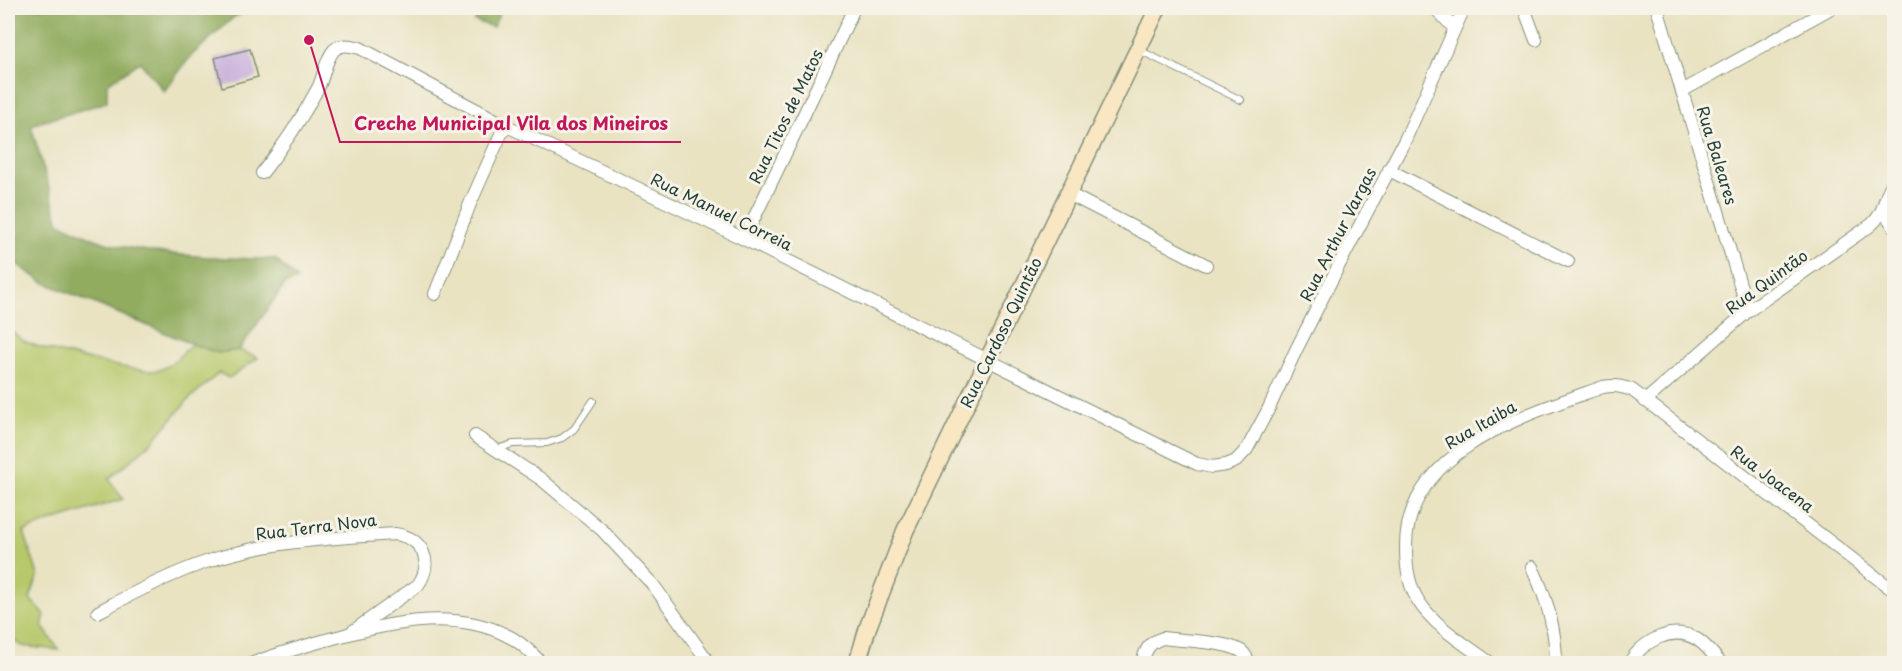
<svg xmlns="http://www.w3.org/2000/svg" width="1902" height="671" viewBox="0 0 1902 671" font-family="'Playpen Sans',sans-serif">
  <style>
    .green { fill: #b7c86b; stroke: #6b8250; stroke-width: 1.5 }
    .forest { fill: #91ac5f; stroke: #58744a; stroke-width: 1.5 }
    .building { fill: #c9b1dc }
    .lines { fill: none; stroke-linecap: round; stroke-linejoin: round }
    .lane-casing { stroke: #84907b; stroke-width: 8 }
    .street-casing { stroke: #84907b; stroke-width: 14 }
    .secondary-casing { stroke: #84907b; stroke-width: 19 }
    .lane { stroke: #fff; stroke-width: 6 }
    .street { stroke: #fff; stroke-width: 12 }
    .secondary { stroke: #f9e7c3; stroke-width: 16 }
    .labels { text-anchor: middle; dominant-baseline: central; stroke-width: 6; stroke-linejoin: round; paint-order: stroke }
    .street-label { font-size: 16px; fill: #1f3d34; stroke: #f7f3e8 }
    .leader { fill: none; stroke: #c2185b; stroke-width: 2 }
    .callout-dot { fill: #c2185b; stroke: #f7f3e8; stroke-width: 2 }
    .callout-label { font-size: 18px; text-anchor: middle; font-weight: bold; fill: #c2185b; stroke: #f7f3e8; stroke-width: 6; stroke-linejoin: round; paint-order: stroke }
  </style>
  <rect width="100%" height="100%" fill="#f7f3e8"/>
  <filter id="ink" filterUnits="userSpaceOnUse"><feTurbulence type="fractalNoise" baseFrequency=".0167" numOctaves="2"/><feDisplacementMap in="SourceGraphic" scale="12" xChannelSelector="R" yChannelSelector="G"/><feConvolveMatrix kernelMatrix="1 2 1 2 8 2 1 2 1" color-interpolation-filters="sRGB"/></filter>
  <filter id="wash" filterUnits="userSpaceOnUse"><feTurbulence type="fractalNoise" baseFrequency=".008" numOctaves="4" result="noise"/><feDisplacementMap in="SourceGraphic" scale="24" xChannelSelector="R" yChannelSelector="G"/><feGaussianBlur stdDeviation="1.35" result="paint"/><feColorMatrix in="noise" values="0 0 0 0 0 0 0 0 0 0 0 0 0 0 0 0 0 1.4 0 .05"/><feComposite in="paint" operator="in"/></filter>
  <g filter="url(#wash)">
    <rect width="100%" height="100%" fill="#e9e3c2"/>
    <path class="green" d="M8 328C13 333 20 339 26 342 43 350 145 375 159 370 172 366 182 353 192 344L218 353 239 350 258 358 229 378 219 373 190 398 151 443 109 479 123 499 52 521 24 532 38 575 30 599 45 615 42 626 59 650 22 646 8 637Z"/>
    <g class="forest">
      <path d="M8 8H255L234 17 191 56 164 91 140 62 107 84V102L31 125 59 223C76 229 93 240 110 244 164 256 221 259 275 259L297 280 285 284 239 350 218 353 192 344 43 282 8 258Z"/>
      <polygon points="479,8 502,8 493,27 475,21"/>
    </g>
    <g id="blocks">
      <polygon class="building" points="250,49 258,77 222,87 215,58"/>
    </g>
  </g>
  <g filter="url(#ink)">
    <use href="#blocks" fill-opacity="0" stroke="#84907b" stroke-width="1.5"/>
    <g class="lines">
      <defs>
        <g id="lane">
          <polyline points="1139,50 1241,100"/>
          <polyline points="497,449 513,444 547,443 562,438 574,429 593,401"/>
        </g>
        <g id="street">
          <polyline points="1435,8 1454,28"/>
          <polyline points="1524,8 1536,40"/>
          <polyline points="1657,8 1748,311"/>
          <polyline points="1682,91 1831,8"/>
          <polyline points="1389,170 1568,261"/>
          <path d="M262 173C283 147 302 118 318 88 324 77 325 60 334 50 342 43 351 46 360 48L505 125 744 239 1197 464 1212 467 1226 465 1236 461 1247 449 1268 410 1296 350 1340 263 1405 140 1464 8"/>
          <polyline points="1067,193 1206,265"/>
          <polyline points="1883,210 1894,227"/>
          <path d="M744 239C781 162 819 85 854 8"/>
          <polyline points="435,294 470,204 505,125"/>
          <path d="M1645 401 1748 311 1871 225C1887 211 1883 195 1894 181"/>
          <polyline points="475,436 541,479 602,530 654,586 710,664"/>
          <path d="M1532 567C1547 598 1556 628 1556 664"/>
          <path d="M98 612C133 593 168 575 206 562 266 541 332 538 395 534 423 538 434 562 418 585L349 634"/>
          <path d="M251 664C276 654 301 647 326 640 383 625 450 607 506 635 520 641 532 653 542 664"/>
          <path d="M1142 664C1145 650 1149 642 1163 638 1183 641 1220 641 1237 649 1243 651 1247 657 1249 664"/>
          <path d="M1492 664C1469 647 1435 627 1419 602 1409 587 1406 567 1406 549 1404 450 1528 414 1603 387 1614 385 1621 386 1632 390L1894 591"/>
          <path d="M1629 664C1642 641 1673 624 1698 640 1707 646 1714 655 1721 664"/>
        </g>
        <polyline id="secondary" points="857,664 868,627 905,531 1158,8"/>
      </defs>
      <use href="#lane" class="lane-casing"/>
      <use href="#street" class="street-casing"/>
      <use href="#secondary" class="secondary-casing"/>
      <use href="#lane" class="lane"/>
      <use href="#street" class="street"/>
      <use href="#secondary" class="secondary"/>
    </g>
  </g>
  <g class="labels">
    <g class="street-label">
      <text transform="translate(785 116) rotate(-64)">Rua Titos de Matos</text>
      <text transform="translate(1718 155) rotate(73)">Rua Baleares</text>
      <text transform="translate(722 211) rotate(26)">Rua Manuel Correia</text>
      <text transform="translate(1337 234) rotate(-63)">Rua Arthur Vargas</text>
      <text transform="translate(1766 281) rotate(-36)">Rua Quintão</text>
      <text transform="translate(1000 332) rotate(-64)">Rua Cardoso Quintão</text>
      <text transform="translate(1480 424) rotate(-30)">Rua Itaiba</text>
      <text transform="translate(1773 478) rotate(37)">Rua Joacena</text>
      <text transform="translate(316 526) rotate(-7)">Rua Terra Nova</text>
    </g>
  </g>
  <path class="leader" d="M309 40L340 142H681"/>
  <circle class="callout-dot" cx="309" cy="40" r="6"/>
  <g class="callout-label">
    <text x="511" y="130">Creche Municipal Vila dos Mineiros</text>
  </g>
  <rect width="1902" height="671" fill="none" stroke="#f7f3e8" stroke-width="30"/>
</svg>
